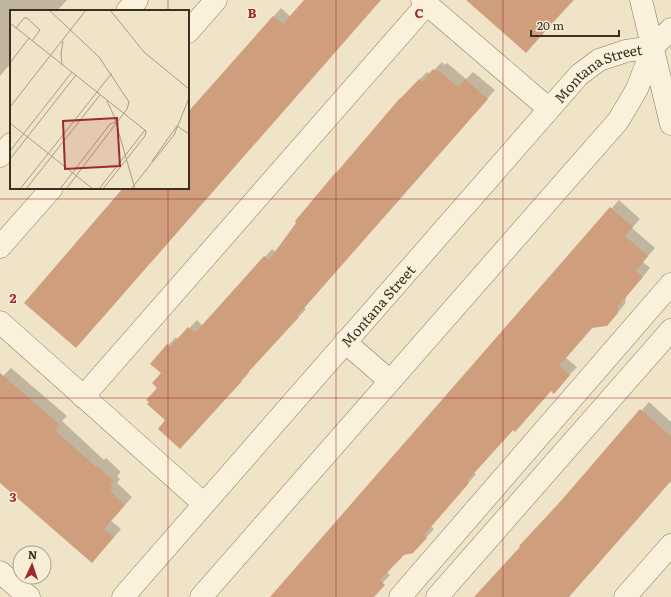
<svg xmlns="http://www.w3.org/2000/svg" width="671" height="597" viewBox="0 0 671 597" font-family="Literata,serif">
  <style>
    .shadow { fill: #0003 }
    .building { fill: #cf9f7d }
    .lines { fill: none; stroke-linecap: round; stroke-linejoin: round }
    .minor-casing { stroke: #8d765c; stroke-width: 23 }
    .minor { stroke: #faf1dc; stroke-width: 22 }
    .grid { fill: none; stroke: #9e2a2b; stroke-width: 1; stroke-opacity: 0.55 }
    .labels { text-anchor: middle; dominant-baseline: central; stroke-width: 3; stroke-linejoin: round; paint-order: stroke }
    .street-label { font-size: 14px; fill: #3d2e20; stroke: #f7eed8 }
    .inset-road { fill: none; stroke: #a89b85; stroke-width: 1 }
    .view { fill: #9e2a2b; fill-opacity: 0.15; stroke: #9e2a2b; stroke-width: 2 }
    .inset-edge { fill: none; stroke: #3d2e20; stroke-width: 2 }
    .grid-label { font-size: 13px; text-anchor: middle; font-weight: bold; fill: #9e2a2b; stroke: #f7eed8; stroke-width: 3; stroke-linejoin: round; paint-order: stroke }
  </style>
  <rect width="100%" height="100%" fill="#f0e4c8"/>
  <g class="shadow">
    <polygon points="0,0 67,0 57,11 11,11 11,63 0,76"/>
    <polygon points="305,0 380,0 76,347 124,188 188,188 188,113 281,8 291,17"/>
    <polygon points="477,0 574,0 526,51"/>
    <polygon points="442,62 445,65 447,63 466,79 473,72 495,90 304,308 306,309 248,372 249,373 188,440 167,420 159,388 162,373 151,363 176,337 178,340 197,320 203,326 265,257 272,249 276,252 401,98 427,72 430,74"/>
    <polygon points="619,200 640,219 632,228 655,248 643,262 650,268 626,297 625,304 614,317 593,327 566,358 577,367 561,384 551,390 514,429 474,473 476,474 431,526 434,529 421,543 404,554 387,572 390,575 369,597 271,597"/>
    <polygon points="11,368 67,416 62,421 104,460 106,458 121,472 117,476 120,479 117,483 132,497 111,521 121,529 92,562 0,482 0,376 3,376"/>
    <polygon points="649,402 671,422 671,480 567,597 476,597"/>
  </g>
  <g class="building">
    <polygon points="304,0 381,0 76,348 24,303 123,188 188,188 188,112 273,16 283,24"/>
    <polygon points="466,0 573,0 526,53"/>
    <polygon points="433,69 437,72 438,70 458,87 465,79 488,99 297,316 299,317 241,380 242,381 180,449 158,429 165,420 147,404 149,402 146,400 157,388 152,383 161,373 150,364 167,344 170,347 188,327 195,333 264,256 269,260 296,223 295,221 336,172 336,173 400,98 401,98 419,79 422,82"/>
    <polygon points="610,207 633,227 625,236 648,256 636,271 643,277 618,306 618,313 607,326 592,328 559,366 570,375 554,394 551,391 515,432 513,430 467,481 469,483 424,535 427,538 413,553 404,555 380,580 385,585 374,597 270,597"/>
    <polygon points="0,373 60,425 55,430 96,467 97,466 114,481 110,485 113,487 110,491 125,505 104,529 114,537 92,563 0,483"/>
    <polygon points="640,409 671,436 671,481 569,597 474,597 520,547 519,546 560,502"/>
  </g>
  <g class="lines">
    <defs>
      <g id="minor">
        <polyline points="422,0 549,109"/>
        <polyline points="641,0 671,124"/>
        <polyline points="127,11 137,0"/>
        <polyline points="188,32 216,0"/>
        <polyline points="0,156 11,144"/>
        <polyline points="0,247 52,188"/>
        <polyline points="0,322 204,504"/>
        <polyline points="345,342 390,381"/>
        <polyline points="83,397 427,4"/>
        <polyline points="0,572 29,597"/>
        <path id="s1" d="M123 597 579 75 599 60 626 51 653 47"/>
        <polyline points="201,597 618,121 637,89 653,47 671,29"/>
        <polyline points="400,597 671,284"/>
        <polyline points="437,597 671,330"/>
        <polyline points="625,597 671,545"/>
      </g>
    </defs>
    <use href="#minor" class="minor-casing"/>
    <use href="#minor" class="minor"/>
  </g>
  <path class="grid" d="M168 0V11M336 0V597M503 0V597M168 188V597M0 199H671M0 398H671"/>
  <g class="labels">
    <g class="street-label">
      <text stroke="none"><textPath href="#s1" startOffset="711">Montana Street</textPath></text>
      <text stroke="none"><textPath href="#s1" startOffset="387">Montana Street</textPath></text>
    </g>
  </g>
  <g transform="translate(10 10)">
    <rect width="179" height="179" fill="#f0e4c8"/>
    <path class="inset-road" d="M39 0 89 47 119 92 117 99 56 179M100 0 134 42 179 79M0 13 136 121 135 126 93 179M6 18 14 8H17L30 20 22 31M0 53 19 28M52 55 51 44 53 31M97 91 104 106 125 179M0 97 76 0M0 113 83 179M167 116 179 124M0 141 62 62M0 149 66 65M142 151 167 116M10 179 102 63M16 179 90 85M50 179 100 114 106 112M89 179 135 120M121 179 164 125 179 88"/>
    <path class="view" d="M107 108 110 156 55 159 53 111Z"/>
    <rect width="179" height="179" class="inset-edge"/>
  </g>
  <g class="grid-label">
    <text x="252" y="18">B</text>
    <text x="419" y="18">C</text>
    <text x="13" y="303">2</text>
    <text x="13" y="502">3</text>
  </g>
  <g transform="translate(32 565) rotate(3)"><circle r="19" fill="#f7eed8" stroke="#ada18e"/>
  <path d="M0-3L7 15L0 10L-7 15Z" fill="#9e2a2b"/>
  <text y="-6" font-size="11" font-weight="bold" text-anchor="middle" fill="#3d2e20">N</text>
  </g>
  <path d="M531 30v6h88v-6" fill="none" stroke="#3d2e20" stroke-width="2"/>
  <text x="537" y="30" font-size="12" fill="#3d2e20" stroke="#f7eed8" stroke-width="3" paint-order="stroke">20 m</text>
</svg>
